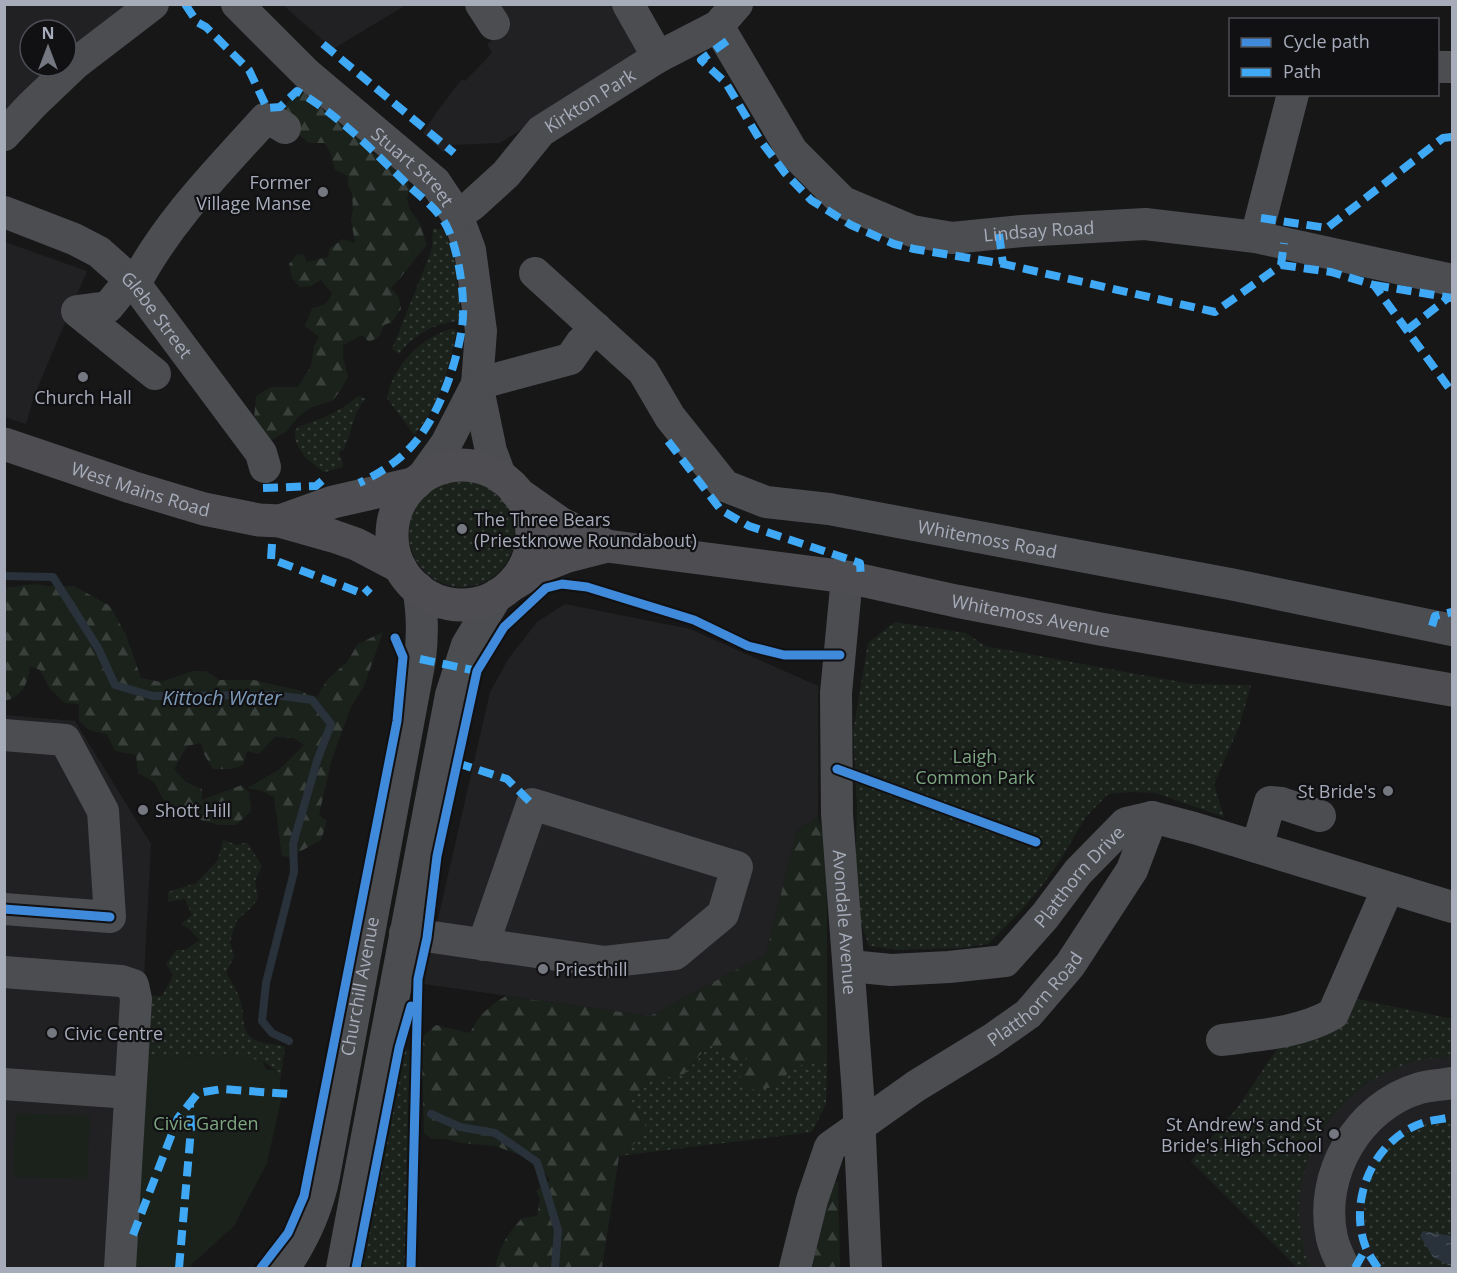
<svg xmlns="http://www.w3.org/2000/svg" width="1457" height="1273" viewBox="0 0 1457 1273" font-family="'Open Sans',sans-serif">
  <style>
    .built { fill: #212124; fill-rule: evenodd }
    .grass { fill: url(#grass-dots) }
    .forest { fill: url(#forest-firs) }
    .garden { fill: #1b221c }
    .water { fill: url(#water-ripples) }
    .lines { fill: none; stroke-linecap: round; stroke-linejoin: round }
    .stream { stroke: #29323b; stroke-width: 8 }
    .minor { stroke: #4b4d51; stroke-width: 32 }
    .major { stroke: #4e4e52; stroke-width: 33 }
    .quiet { stroke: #3fa9f5; stroke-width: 8; stroke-dasharray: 15 8; stroke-linecap: butt }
    .cycleway-casing { stroke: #111114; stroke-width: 13 }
    .cycleway { stroke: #408adc; stroke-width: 9 }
    .poi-dot { fill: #757881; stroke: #111114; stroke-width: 2 }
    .labels { text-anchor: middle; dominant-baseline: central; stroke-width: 4.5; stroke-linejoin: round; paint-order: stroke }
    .street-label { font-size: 18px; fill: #a7acba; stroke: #111114 }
    .poi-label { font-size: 18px; fill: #a7acba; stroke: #111114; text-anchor: start }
    .park-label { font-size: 18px; fill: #7da681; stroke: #111114 }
    .water-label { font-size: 20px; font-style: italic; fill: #7c99b8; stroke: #111114 }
  </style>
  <defs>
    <pattern id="grass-dots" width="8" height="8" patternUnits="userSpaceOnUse" patternTransform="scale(1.5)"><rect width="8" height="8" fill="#1b221c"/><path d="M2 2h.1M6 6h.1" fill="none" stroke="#393f3b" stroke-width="1.8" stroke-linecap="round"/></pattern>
    <pattern id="forest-firs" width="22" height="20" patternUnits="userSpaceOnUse" patternTransform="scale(1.5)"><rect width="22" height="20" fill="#1b221c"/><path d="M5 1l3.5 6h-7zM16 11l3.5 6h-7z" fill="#393f3b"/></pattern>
    <pattern id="water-ripples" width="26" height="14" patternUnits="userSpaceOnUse" patternTransform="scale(1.5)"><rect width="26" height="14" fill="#29323b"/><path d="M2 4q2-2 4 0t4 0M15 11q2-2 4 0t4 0" fill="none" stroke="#454d55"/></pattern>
  </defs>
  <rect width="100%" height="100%" fill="#171718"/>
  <g class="built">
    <path d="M5 5H137L5 123ZM30 30H66V66H30Z"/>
    <polygon points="283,5 406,5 333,49"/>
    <polygon points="469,5 617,5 641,48 634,60 500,143 452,145 443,152 423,133 438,110 462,79 465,81 492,53 487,44 492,40"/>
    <polygon points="5,242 87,271 34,396 26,424 5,417"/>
    <polygon points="565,604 690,629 818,686 818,817 797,830 766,954 650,1016 423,984 490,692 509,658 537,622"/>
    <polygon points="4,715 75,721 151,844 129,1268 5,1268"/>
    <polygon points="1356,999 1452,1019 1452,1268 1298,1268 1191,1161 1238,1107 1277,1049 1350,1016"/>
  </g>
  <g class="grass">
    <path d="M433 228 444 230 454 253 460 308 459 321C435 323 413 335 399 354L392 349 427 262 432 247Z"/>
    <path d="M451 329 457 330C448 368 441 405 414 435L387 398C393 366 420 338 451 329Z"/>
    <path d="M358 396 366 399C354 409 351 435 344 450H341L339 453 342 460 343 467 325 472C310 464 293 448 295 431L298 427C320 419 341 412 358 396Z"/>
    <circle cx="462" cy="534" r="53"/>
    <polygon points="895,622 966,633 985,646 1191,684 1251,685 1239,727 1214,784 1224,817 1155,793 1129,792 1108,794 1085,818 1061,859 1041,887 1021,911 988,944 961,948 897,950 869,946 855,904 857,806 853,732 868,643"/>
    <path d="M223 840 237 845 247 842 262 866 255 881 258 897 253 906 237 920 230 942 234 957 226 972C231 982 239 993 241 1003 245 1015 240 1031 253 1039 264 1045 274 1043 285 1047L280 1083 275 1070 263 1061 224 1054H207L177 1058 154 1055 140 1058 143 996H162L173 975 166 964 176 950H185L200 940 189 929 181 924 192 915 185 899 168 902V892L196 883 218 860Z"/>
    <path d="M1356 999 1452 1019V1057C1374 1057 1310 1119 1300 1195 1296 1219 1303 1244 1309 1267L1298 1268 1191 1161 1238 1107 1277 1049 1350 1016Z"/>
    <polygon points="711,1045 751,1047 791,1069 814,1058 827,1063 826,1104 812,1132 619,1156 644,1136 630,1102 649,1081 684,1074"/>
    <polygon points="399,1048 414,1051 406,1268 356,1268"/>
    <path d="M1452 1119V1268H1384C1351 1227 1359 1158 1408 1131 1422 1124 1437 1121 1452 1119Z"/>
  </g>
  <g class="forest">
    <path d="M299 83 360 138 368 150 383 159H392L405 168 410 189 407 198 410 210 419 222 427 245C414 259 404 275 391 288L399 298 401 309 392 322 384 325 379 337 369 342 362 335 343 345V357L348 377 341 390 332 401 312 407 299 416 287 431 272 440 253 431 256 396 271 387H298L311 366 314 346 319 337 305 326 312 308C323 306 328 304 332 293L321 280 311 286 300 287 292 278 289 264 297 254 304 255 307 262 328 257 330 248 343 239 355 243 351 220 353 210 352 194 348 185V176L335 170 331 155 325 143H309L284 123V109Z"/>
    <path d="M35 584 47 586H74L110 606 126 635 141 678 161 682 193 671H206L219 680H254L297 690 317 697 327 680 347 662 358 644 383 632 364 686 351 707 331 762 319 815 327 821 321 840 290 857 282 856 274 797 262 791 247 788 280 769 304 745 294 738 275 737 259 754 247 751 243 765 231 769H213L204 754 201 743 187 746 174 769 186 782 202 789V800L242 785 249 792 251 811 236 825H219L193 818 163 799 154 782 138 773 136 755 115 751 107 734 89 730 79 721V704L65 703 50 689 40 670 30 666C28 683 23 696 5 701V588Z"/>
    <path d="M818 817 824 837 827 911V1063L814 1058 788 1073 776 1087 747 1090 740 1078 750 1049 738 1063 711 1045 698 1057 684 1074 649 1081 630 1102 646 1119 644 1136 619 1156 602 1268H495C501 1243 505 1238 522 1218L537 1216 540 1199 536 1191 550 1180 537 1162 496 1146 461 1143 446 1139H432L424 1133 421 1038 436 1025 470 1033C479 1015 489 1006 506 996L650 1016 766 954 797 830Z"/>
    <polygon points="831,1180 838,1182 840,1268 812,1268"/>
  </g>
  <g class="garden">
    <polygon points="207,1054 224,1054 263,1061 266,1069 275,1070 280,1083 281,1100 267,1163 234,1226 191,1265 192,1268 129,1268 140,1058 154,1055 177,1058"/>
    <polygon points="16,1113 90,1116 87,1179 13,1177"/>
  </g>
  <polygon class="water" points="1423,1231 1452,1236 1452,1267 1433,1257 1420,1236"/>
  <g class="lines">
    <g class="stream">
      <polyline points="4,576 53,577 98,648 115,685 153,696 275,695 312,700 331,724 317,761 293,844 294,872 266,983 262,1021 272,1033 289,1041"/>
      <polyline points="431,1114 460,1127 495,1133 537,1162 558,1230 555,1268"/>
    </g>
    <g class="minor">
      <path id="s1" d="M237 4 307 74 435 182 457 215 470 250 481 331 477 384 491 451 501 478"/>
      <polyline points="481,4 494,24"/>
      <polyline points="628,4 658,57"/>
      <path id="s2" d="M718 26 792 151 843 202 912 231 952 238 1022 231 1145 224 1256 237 1452 280"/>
      <polyline points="1438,67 1452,67"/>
      <polyline points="4,135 32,105 76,63 153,4"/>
      <path id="s3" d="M4 212 74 239 99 252 135 284 261 453 265 467"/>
      <path id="s4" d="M457 215 472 205 506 174 541 131 658 57 718 26 737 4"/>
      <polyline points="1256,237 1293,94"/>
      <path id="s5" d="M535 273 643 371 670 417 725 486 766 502 829 509 1230 584 1452 630"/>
      <polyline points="130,280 108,307 77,311 155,374"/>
      <path d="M135 284C168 221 218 171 265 119L275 122 285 128"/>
      <polyline points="477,384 570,359 581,343 596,328"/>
      <polyline points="423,476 446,444 477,384"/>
      <path id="s6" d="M847 577 836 693 837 814 858 1094 866 1268"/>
      <polyline points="4,735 65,740 103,811 110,917 4,909"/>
      <polyline points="1257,847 1270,802 1281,803 1320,816"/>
      <polyline points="405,933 605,962 675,954 723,914 737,867 532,804 483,945"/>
      <path id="s7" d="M850 966 891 970 949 967 1005 961 1045 916 1078 872 1126 823 1152 817 1194 828 1452 907"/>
      <polyline points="4,972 121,981 133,985 136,999 120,1268"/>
      <path d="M1222 1040C1260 1035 1299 1033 1333 1014L1388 888"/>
      <polyline points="4,1084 130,1093"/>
      <path id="s8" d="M284 1268C304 1239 317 1211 324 1176L420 659C423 634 423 613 418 588"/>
      <polyline points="342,1268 451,695 467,645 498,594"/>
      <path id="s9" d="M795 1268 812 1200 830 1147 916 1086 991 1040 1028 1014 1070 965 1132 870 1152 817"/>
      <path d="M1344 1268C1340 1259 1334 1248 1332 1238 1318 1175 1358 1106 1420 1088 1430 1085 1442 1085 1452 1083"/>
    </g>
    <g class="major">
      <path id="s10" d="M4 444 131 487 204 509 259 520 280 521 333 536 356 544 400 567"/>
      <circle cx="462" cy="535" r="70"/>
      <path id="s11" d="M516 492 560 523 607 546 847 577 956 601 1100 629 1452 690"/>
      <polyline points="280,521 333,502 416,483"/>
      <polyline points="510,586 545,565 568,556 607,546"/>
    </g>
    <g class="quiet">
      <path d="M185 4 197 22 206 27 249 70 267 108 280 107 297 91C339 115 374 152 408 185 422 198 440 211 448 229 459 253 466 300 462 327 457 363 440 412 417 440 402 459 381 473 359 483"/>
      <polyline points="727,41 701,60 726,83 760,140 785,173 811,200 851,225 894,244 914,249 999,263 1215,312 1281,265 1284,243"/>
      <polyline points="323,44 454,153"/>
      <polyline points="1261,218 1327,228 1443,138 1452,137"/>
      <polyline points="999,234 1003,264"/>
      <polyline points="1281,265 1331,272 1374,285 1449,388 1452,386"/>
      <polyline points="1374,285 1452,298"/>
      <polyline points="1407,330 1449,297"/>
      <polyline points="668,441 721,510 749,526 860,563 861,579"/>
      <polyline points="263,488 316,486 323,480"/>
      <polyline points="272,544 271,559 364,594 370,588"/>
      <polyline points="1432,626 1435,616 1452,612"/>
      <polyline points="420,659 477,671"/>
      <polyline points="457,763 507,779 532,804"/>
      <polyline points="133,1235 178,1118 190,1103"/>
      <polyline points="179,1268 191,1129 190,1103 198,1093 222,1089 289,1094"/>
      <polyline points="1355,1268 1366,1248"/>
      <path d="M1378 1268C1374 1262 1369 1255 1366 1248 1347 1200 1374 1138 1425 1122 1433 1120 1443 1119 1452 1117"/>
    </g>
    <defs>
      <g id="cycleway">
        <polyline points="837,769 1036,842"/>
        <polyline points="4,909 110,917"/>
        <polyline points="261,1268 288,1233 304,1196 397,721 403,657 395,638"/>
        <polyline points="356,1268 399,1048 411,1006"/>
        <polyline points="411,1268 418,979 427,938 437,856 477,671 504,627 546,588 562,584 587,587 694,620 748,646 784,655 840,655"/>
      </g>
    </defs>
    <use href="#cycleway" class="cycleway-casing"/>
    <use href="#cycleway" class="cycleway"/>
  </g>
  <g class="poi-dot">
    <circle cx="323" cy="192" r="6"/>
    <circle cx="83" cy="377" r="6"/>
    <circle cx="462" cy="529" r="6"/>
    <circle cx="1388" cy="791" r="6"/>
    <circle cx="143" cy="810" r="6"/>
    <circle cx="543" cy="969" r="6"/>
    <circle cx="52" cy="1033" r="6"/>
    <circle cx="1334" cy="1134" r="6"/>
  </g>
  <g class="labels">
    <g class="street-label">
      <text stroke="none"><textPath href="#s4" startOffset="177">Kirkton Park</textPath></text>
      <text stroke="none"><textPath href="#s1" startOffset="240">Stuart Street</textPath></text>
      <text stroke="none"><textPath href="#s2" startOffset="420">Lindsay Road</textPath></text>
      <text stroke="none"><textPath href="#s3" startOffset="189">Glebe Street</textPath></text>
      <text stroke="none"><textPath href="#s10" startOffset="144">West Mains Road</textPath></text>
      <text stroke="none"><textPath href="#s5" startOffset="556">Whitemoss Road</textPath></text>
      <text stroke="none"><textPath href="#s11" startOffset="536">Whitemoss Avenue</textPath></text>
      <text stroke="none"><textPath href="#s7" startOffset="268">Platthorn Drive</textPath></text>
      <text stroke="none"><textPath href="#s6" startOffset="346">Avondale Avenue</textPath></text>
      <text stroke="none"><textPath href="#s8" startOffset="294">Churchill Avenue</textPath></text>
      <text stroke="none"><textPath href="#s9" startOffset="380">Platthorn Road</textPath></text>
    </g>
    <g class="poi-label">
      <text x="311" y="182" text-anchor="end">Former<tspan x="311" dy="21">Village Manse</tspan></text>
      <text x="83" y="397" text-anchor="middle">Church Hall</text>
      <text x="474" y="519">The Three Bears<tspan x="474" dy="21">(Priestknowe Roundabout)</tspan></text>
      <text x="1376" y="791" text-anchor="end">St Bride's</text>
      <text x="155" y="810">Shott Hill</text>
      <text x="555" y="969">Priesthill</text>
      <text x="64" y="1033">Civic Centre</text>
      <text x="1322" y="1124" text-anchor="end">St Andrew's and St<tspan x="1322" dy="21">Bride's High School</tspan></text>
    </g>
    <g class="park-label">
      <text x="975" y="756">Laigh<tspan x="975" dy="21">Common Park</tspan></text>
      <text x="206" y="1123">Civic Garden</text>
    </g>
    <g class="water-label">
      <text x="222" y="697">Kittoch Water</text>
    </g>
  </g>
  <rect width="1457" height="1273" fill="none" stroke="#a7acba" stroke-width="12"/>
  <rect x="1229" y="18" width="210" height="78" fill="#111114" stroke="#4d4f56" stroke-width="1.5"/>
  <rect x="1241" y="38" width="30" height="9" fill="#408adc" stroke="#4d4f56" stroke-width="1.5"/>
  <text x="1283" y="48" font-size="18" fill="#a7acba">Cycle path</text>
  <rect x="1241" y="68" width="30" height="9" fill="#3fa9f5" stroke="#4d4f56" stroke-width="1.5"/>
  <text x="1283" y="78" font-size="18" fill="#a7acba">Path</text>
  <g transform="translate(48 48)"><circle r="28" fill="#111114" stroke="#4d4f56" stroke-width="1.5"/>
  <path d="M0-4.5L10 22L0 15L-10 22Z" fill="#757881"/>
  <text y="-9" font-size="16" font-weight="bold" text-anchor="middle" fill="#a7acba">N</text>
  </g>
</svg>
